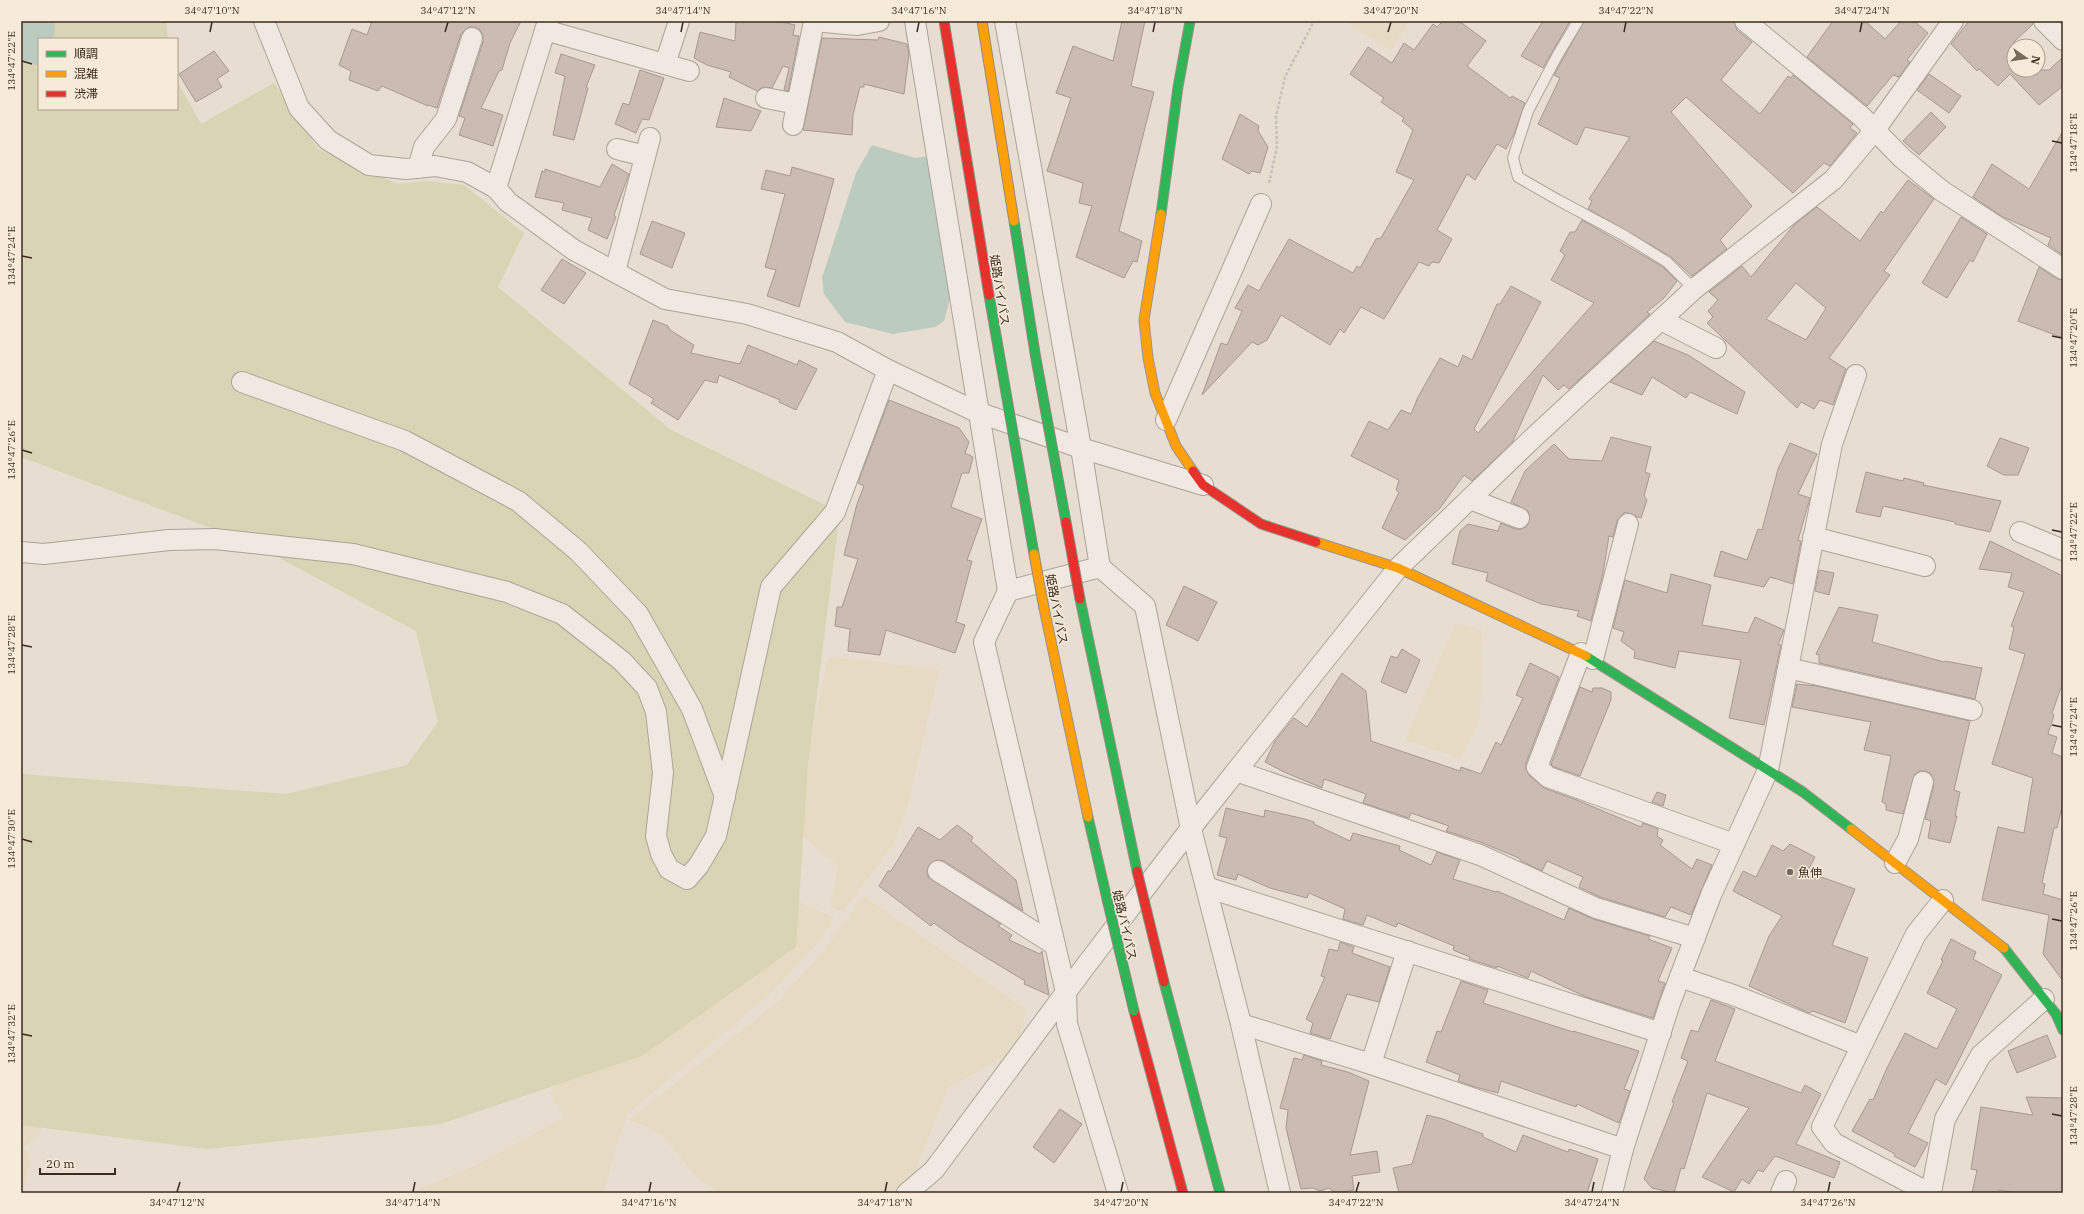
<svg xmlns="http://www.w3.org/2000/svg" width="2084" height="1214" viewBox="0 0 2084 1214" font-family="'IBM Plex Serif','Noto Sans JP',serif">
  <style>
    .farmland { fill: #e6dac2 }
    .green { fill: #d9d4b4 }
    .water { fill: #bccbc0 }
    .building { fill: #cbbbb2; stroke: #a89990; fill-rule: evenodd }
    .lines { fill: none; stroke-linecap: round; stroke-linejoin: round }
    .lane-casing { stroke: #ada399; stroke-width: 12 }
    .street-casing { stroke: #ada399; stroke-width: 22 }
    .fast-casing { stroke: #9c928a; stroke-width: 11 }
    .slow-casing { stroke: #9c928a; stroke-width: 11 }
    .jam-casing { stroke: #9c928a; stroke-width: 11 }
    .path { stroke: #c7c0b9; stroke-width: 2.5; stroke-dasharray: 3 2; stroke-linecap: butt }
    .lane { stroke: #efe9e2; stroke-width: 10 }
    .street { stroke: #efe9e2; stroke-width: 20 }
    .fast { stroke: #30b455; stroke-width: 9 }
    .slow { stroke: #ff9f0a; stroke-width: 9 }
    .jam { stroke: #e5322d; stroke-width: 9 }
    .fast-bridge-casing { stroke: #928880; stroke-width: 11; stroke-linecap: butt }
    .slow-bridge-casing { stroke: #928880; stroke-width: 11; stroke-linecap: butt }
    .jam-bridge-casing { stroke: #928880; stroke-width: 11; stroke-linecap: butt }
    .fast-bridge { stroke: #30b455; stroke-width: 9 }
    .slow-bridge { stroke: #ff9f0a; stroke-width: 9 }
    .jam-bridge { stroke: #e5322d; stroke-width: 9 }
    .ticks { fill: none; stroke: #3c2a20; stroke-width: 1.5 }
    .poi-dot { fill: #78695e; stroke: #f6ead8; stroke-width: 1.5 }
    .labels { text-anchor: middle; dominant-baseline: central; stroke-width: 3; stroke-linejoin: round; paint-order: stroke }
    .street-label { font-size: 12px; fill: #3c2a20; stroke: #f6ead8 }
    .poi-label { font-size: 12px; fill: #3c2a20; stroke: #f6ead8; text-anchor: start }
    .neatline { fill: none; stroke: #3c2a20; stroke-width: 1.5 }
    .ticks-label { font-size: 10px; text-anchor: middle; fill: #3c2a20 }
  </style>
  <rect width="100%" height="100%" fill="#e7ddd1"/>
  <g class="farmland">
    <polygon points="1344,21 1409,21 1391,50"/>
    <polygon points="1456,623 1482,630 1480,719 1460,758 1405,740"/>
    <polygon points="828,658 875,661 939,671 908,804 894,843 843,911 830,907 838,865 793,827"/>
    <polygon points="864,896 1026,1010 1021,1035 1004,1056 948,1088 913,1176 894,1193 720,1193 695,1175 665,1138 646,1126 629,1120 779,1001 823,951"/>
    <polygon points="790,898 835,918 813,948 769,995 628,1113 617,1143 605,1188 602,1193 411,1193 473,1167 565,1117 550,1094 615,1004"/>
    <polygon points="21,1098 45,1113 40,1133 25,1147 21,1148"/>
    <polygon points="26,1151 30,1159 23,1193 21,1193 21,1152"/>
  </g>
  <polygon class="green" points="21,21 166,21 168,39 39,39 39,109 177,109 177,81 201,124 274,83 318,149 398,184 427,181 464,185 524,233 498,287 671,430 840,512 808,764 796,947 642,1056 441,1124 207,1149 21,1125 21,774 286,794 407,765 438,722 416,631 251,543 21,457"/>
  <g class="water">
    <polygon points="21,21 55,21 54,39 39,39 39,63 36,65 21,59"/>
    <polygon points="872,145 915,158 942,154 963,247 944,321 935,327 893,334 845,322 824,294 822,278 856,173"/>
  </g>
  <g class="building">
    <polygon points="372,21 521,21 510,43 502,70 499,71 481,108 503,115 493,146 459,135 465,118 459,116 483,42 483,35 480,30 475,27 469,27 461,34 437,108 428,105 428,106 382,86 378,91 349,80 351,71 339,65 352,29 367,35"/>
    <polygon points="736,21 778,21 795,25 793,35 799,36 788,91 784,90 789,68 783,66 772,88 763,87 757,91 729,77 731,72 707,65 694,58 700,32 735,41"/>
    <polygon points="1122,21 1145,21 1131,86 1154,92 1119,231 1142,241 1137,262 1133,261 1124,278 1076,257 1092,206 1079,203 1083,183 1047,171 1071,98 1056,93 1073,46 1113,61"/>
    <polygon points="1443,21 1459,21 1486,41 1467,66 1510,98 1512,96 1525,103 1514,134 1506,149 1497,144 1475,180 1467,174 1437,230 1452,239 1439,263 1432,262 1429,266 1419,262 1384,319 1361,307 1344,333 1340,329 1330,345 1281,315 1267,340 1258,345 1252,342 1202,395 1221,343 1227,345 1242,311 1235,308 1248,285 1259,291 1289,239 1353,273 1357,266 1360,268 1376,239 1381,238 1414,180 1396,172 1413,130 1402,121 1404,118 1381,102 1384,98 1350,74 1368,47 1392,63 1404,43 1414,50 1433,24 1437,27"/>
    <polygon points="1543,21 1570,21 1543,68 1521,56"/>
    <polygon points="1584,21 1734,21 1737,30 1752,42 1721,80 1760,114 1788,76 1791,78 1793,75 1853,124 1850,128 1857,133 1830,166 1824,163 1793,193 1686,97 1671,112 1752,206 1720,240 1727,249 1692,276 1670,256 1588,209 1592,201 1589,199 1630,137 1585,127 1577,145 1538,124 1560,78 1554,75"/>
    <polygon points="1833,21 1865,21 1885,39 1901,21 1914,21 1928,33 1907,60 1910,62 1899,77 1893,75 1867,106 1807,57"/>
    <polygon points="1969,21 2033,21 2033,24 2014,42 2014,70 2049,70 2063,57 2063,86 2039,105 2010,74 1998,86 1979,69 1977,71 1951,44"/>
    <polygon points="879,37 907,44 909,54 904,94 864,84 864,87 860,87 853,115 852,135 803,130 822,38 878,40"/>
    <polygon points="214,51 229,71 217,79 222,87 196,102 179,74"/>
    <polygon points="561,54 595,65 586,87 588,88 574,140 553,135 565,76 555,73"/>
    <polygon points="640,70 664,78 649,120 642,119 636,133 615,124 623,103 629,105"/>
    <polygon points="1929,74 1961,96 1949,113 1917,90"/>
    <polygon points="724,98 761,111 751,131 716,127"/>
    <polygon points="1931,112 1946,127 1919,155 1903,141"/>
    <polygon points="1240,114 1259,126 1258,131 1268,147 1260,173 1252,171 1249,174 1222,159"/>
    <polygon points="2063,131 2063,255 2048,245 2051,238 2003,217 1973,197 1992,164 2029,189"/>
    <polygon points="612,164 629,174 614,215 616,217 607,239 588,230 592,218 562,210 564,203 535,197 542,171 545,172 545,169 600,187"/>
    <polygon points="792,167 834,179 799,307 767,296 776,270 765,267 785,194 761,189 766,170 790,176"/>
    <path d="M1908 180 1934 199 1884 271 1890 275 1829 358 1846 369 1833 405 1820 400 1814 409 1801 402 1797 408 1707 323 1713 317 1708 311 1718 300 1709 292 1742 266 1751 277 1794 225 1817 207 1860 241 1881 211 1883 213ZM1796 283 1826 308 1806 340 1766 319Z"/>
    <polygon points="1961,217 1987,234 1973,262 1970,260 1947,298 1922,283"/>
    <polygon points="1582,220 1663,267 1677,281 1664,298 1647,312 1650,314 1569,389 1564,385 1558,390 1543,375 1512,443 1472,481 1464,475 1440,508 1405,540 1382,528 1399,492 1396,490 1399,480 1351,456 1369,421 1388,430 1401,410 1411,414 1418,397 1440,358 1458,367 1463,355 1472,360 1497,304 1500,304 1511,286 1541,302 1474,429 1478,433 1594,303 1551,280 1565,255 1560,251 1570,232 1575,232"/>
    <polygon points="652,221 685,233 672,268 640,254"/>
    <polygon points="562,259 586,273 564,304 541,290"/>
    <polygon points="2039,267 2057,279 2063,280 2063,338 2018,321"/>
    <polygon points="653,320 668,326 670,330 694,345 691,353 740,364 748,345 797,365 799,360 817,369 796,410 779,402 780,400 719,375 717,383 705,380 678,420 651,403 654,399 629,384"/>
    <polygon points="1654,341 1688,355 1745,392 1737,414 1690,392 1686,398 1652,377 1642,395 1610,382"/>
    <polygon points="889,400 959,428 969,442 965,453 973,457 969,473 962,473 951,507 982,519 967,560 972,561 956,622 965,625 955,653 886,630 880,655 848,651 850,629 835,626 837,607 842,607 858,559 844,555 857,504 864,486 858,483"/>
    <polygon points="1611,437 1651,447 1645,472 1650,474 1644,496 1647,500 1641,518 1625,512 1617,521 1613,537 1609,536 1603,573 1591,621 1577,616 1579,611 1541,604 1486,581 1488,573 1452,564 1460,531 1468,524 1498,531 1501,523 1515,529 1521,529 1526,527 1530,517 1528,511 1511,502 1525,471 1554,444 1569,459 1602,461"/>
    <polygon points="2000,438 2029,448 2018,475 2004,475 1987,466"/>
    <polygon points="1790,443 1817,454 1798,494 1810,498 1798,540 1801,541 1793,584 1770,577 1764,587 1714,576 1721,551 1747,560 1758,529 1762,530 1778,469"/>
    <polygon points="1866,472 1903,481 1904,478 1924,483 1923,485 2001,501 1990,532 1955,524 1955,522 1883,506 1880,517 1856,512"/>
    <polygon points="1990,541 2063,576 2063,682 2052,713 2054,715 2048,734 2057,737 2052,753 2063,757 2063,803 2057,828 2054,828 2042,883 2045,884 2043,894 2063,900 2063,981 2043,954 2049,915 1982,900 1998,827 2024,833 2033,778 1992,764 2025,654 2009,649 2014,627 2011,626 2024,592 2008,587 2012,573 1979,569"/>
    <polygon points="1819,570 1834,573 1829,595 1815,591"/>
    <polygon points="1671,574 1711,585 1702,625 1748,633 1755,617 1784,630 1778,645 1781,645 1764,725 1729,718 1741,660 1679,651 1675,668 1634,658 1635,651 1621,641 1624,632 1613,628 1625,580 1667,593"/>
    <polygon points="1184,586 1217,602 1198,641 1166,625"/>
    <polygon points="1839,607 1878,615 1872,642 1944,662 1945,661 1982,668 1975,699 1819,663 1819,655 1816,654"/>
    <polygon points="1402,649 1420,660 1406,693 1381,682 1391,656 1397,658"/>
    <polygon points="1530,663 1559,677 1526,763 1526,769 1529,775 1544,788 1577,800 1641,827 1643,823 1658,829 1657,836 1663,840 1660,845 1692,869 1697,859 1712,865 1691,915 1671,907 1665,917 1600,897 1579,887 1583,877 1547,861 1542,871 1521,861 1519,858 1480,842 1446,831 1449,826 1411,813 1409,818 1363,803 1366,794 1324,779 1322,788 1284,772 1265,762 1275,741 1294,718 1307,727 1342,673 1366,691 1371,741 1460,771 1461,767 1481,774 1496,742 1501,745 1523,698 1516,695"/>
    <polygon points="1797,684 1817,686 1970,721 1954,790 1960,792 1955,816 1957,816 1950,843 1928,838 1931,821 1925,819 1934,785 1931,774 1926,771 1920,771 1915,774 1903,814 1886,810 1886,804 1882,802 1891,756 1864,750 1871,722 1792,707"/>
    <polygon points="1580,687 1592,692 1593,688 1602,688 1611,692 1611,700 1580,776 1554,767 1551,764"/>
    <polygon points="1657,792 1666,795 1663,806 1652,802"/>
    <polygon points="1226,808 1264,817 1265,810 1305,819 1314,822 1314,824 1350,841 1353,833 1400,846 1399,850 1431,865 1437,852 1460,860 1453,879 1496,892 1497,891 1564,920 1569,908 1593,919 1650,936 1648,939 1672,948 1658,981 1665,983 1653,1018 1586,997 1531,971 1528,978 1497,966 1497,968 1469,959 1470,957 1453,950 1454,946 1398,923 1396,927 1367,915 1363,925 1343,919 1345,909 1309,893 1307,898 1270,888 1238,874 1236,880 1217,875 1227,838 1219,836"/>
    <polygon points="957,825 973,837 971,841 1016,880 1023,911 944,861 938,860 929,865 927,871 928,877 1001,924 998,926 1012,935 1009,940 1040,954 1042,951 1049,995 1024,984 1025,981 959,941 934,923 931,926 879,886 888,871 891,871 918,827 940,840"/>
    <polygon points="1790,844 1815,857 1807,872 1855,889 1832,945 1868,958 1845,1023 1813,1011 1809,1013 1749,986 1769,936 1782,916 1733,891 1743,871 1756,877 1772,845 1783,851"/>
    <polygon points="1951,939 1976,952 1973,959 2002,975 1946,1085 1936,1079 1908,1133 1928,1143 1915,1167 1894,1156 1895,1154 1852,1131 1870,1099 1873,1100 1887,1068 1905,1033 1937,1049 1957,1009 1927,993 1943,961 1941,960"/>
    <polygon points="1340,942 1354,947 1352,953 1390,967 1379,1002 1347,994 1330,1039 1310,1033 1313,1023 1306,1019 1325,977 1321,976 1329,949 1338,951"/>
    <polygon points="1461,981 1488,990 1483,1003 1573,1032 1573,1031 1639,1051 1624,1089 1630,1091 1619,1123 1577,1104 1576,1107 1501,1081 1498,1093 1475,1087 1458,1081 1460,1075 1426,1062 1437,1031 1441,1032"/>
    <polygon points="1711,1000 1735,1009 1715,1061 1801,1093 1805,1085 1821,1094 1796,1144 1840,1162 1834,1178 1775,1156 1763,1172 1758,1170 1749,1184 1742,1179 1734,1192 1702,1177 1749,1108 1707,1093 1684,1169 1681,1168 1674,1193 1652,1188 1644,1179 1674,1103 1672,1102 1688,1061 1681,1058 1691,1030 1698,1032"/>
    <polygon points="2047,1035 2056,1057 2017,1073 2008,1051"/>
    <polygon points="1304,1055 1322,1061 1321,1065 1348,1072 1369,1081 1350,1155 1377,1151 1380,1172 1352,1176 1354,1190 1335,1193 1329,1188 1320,1191 1313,1188 1301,1189 1286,1128 1288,1110 1280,1108 1294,1058 1302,1060"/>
    <polygon points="2026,1097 2063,1098 2063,1193 2017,1193 1999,1190 1998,1193 1972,1193 1977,1170 1971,1169 1981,1107 2033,1115"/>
    <polygon points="1060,1109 1082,1124 1054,1163 1033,1147"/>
    <polygon points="1427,1115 1443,1119 1483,1134 1483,1137 1516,1152 1523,1135 1568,1152 1569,1149 1598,1159 1587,1193 1399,1193 1393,1168 1412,1164"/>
  </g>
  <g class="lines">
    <defs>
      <polyline id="lane" points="1578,21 1557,56 1528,111 1513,158 1518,177 1558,200 1625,236 1667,262 1694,289"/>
      <g id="street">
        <polyline points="264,21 299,108 328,140 369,165 406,169 435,166 467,172 496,188 508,202 574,250 665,299 747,314 837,342 888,370 977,412 1081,448 1203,485"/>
        <polyline points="814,21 857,25 879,21"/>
        <polyline points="915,21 1008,591 984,642 1066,992 1067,1024 1118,1193"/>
        <polyline points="1005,21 1081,448 1100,567"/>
        <polyline points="1745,21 1861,116 1902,158 1942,191 2063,269"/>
        <polyline points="2044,21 2063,40"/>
        <polyline points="545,30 689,71"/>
        <polyline points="665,64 679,21"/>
        <polyline points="766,98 797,104"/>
        <polyline points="793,125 814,21"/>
        <polyline points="617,149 645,156"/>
        <polyline points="418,168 424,147 446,119 472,38"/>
        <polyline points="496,188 548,21"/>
        <polyline points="615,272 650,138"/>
        <polyline points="1661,320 1716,348"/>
        <polyline points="242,382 405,441 518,501 578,551 638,614 692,709 725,797"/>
        <polyline points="1166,420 1261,204"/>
        <polyline points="1470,499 1519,518"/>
        <polyline points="2020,532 2063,550"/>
        <polyline points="1813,537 1925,566"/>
        <polyline points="21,552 44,554 169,540 215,539 353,554 507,592 562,614 622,661 647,688 656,712 663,773 656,836 661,854 669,869 687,879 699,865 716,836 771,587 835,512 888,370"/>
        <polyline points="1008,591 1100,567 1145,606 1191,829 1241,1024 1280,1193"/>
        <polyline points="1581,653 1537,767 1548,777 1734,844"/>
        <polyline points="1593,659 1628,524"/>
        <polyline points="1788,668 1972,710"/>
        <polyline points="1236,771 1480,855 1596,908 1695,938"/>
        <polyline points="1895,863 1908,839 1923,782"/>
        <polyline points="938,871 1055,945"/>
        <polyline points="1206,887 1661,1033"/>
        <polyline points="1680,977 1736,996 1861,1046"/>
        <polyline points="1241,1024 1371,1064 1623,1149 1612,1193"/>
        <polyline points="1371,1064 1407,951"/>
        <polyline points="1623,1149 1670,1003 1711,895 1768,770 1832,444 1856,375"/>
        <polyline points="907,1193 934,1170 1087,964 1198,819 1398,568 1533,438 1694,289 1833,180 1874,131 1953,21"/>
        <polyline points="1781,1193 1786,1181"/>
        <polyline points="1929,1193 1834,1143 1822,1127 1916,934 1943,900"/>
        <polyline points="1931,1193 1945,1119 1981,1055 2044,999"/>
      </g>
      <g id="fast">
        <polyline points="1161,214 1178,87 1190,21"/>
        <polyline points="1080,599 1137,871"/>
        <polyline points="1586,656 1803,792 1851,829"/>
        <polyline points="1088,817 1107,899"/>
        <polyline points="2004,948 2056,1014 2063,1030"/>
        <polyline points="1164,982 1220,1193"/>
      </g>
      <g id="slow">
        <polyline points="1161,214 1144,320 1148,358 1155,393 1176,446 1193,471"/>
        <polyline points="1316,542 1398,568 1586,656"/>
        <polyline points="1044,608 1088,817"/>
        <polyline points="1851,829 2004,948"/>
      </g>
      <g id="jam">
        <polyline points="1193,471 1203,485 1261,524 1316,542"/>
        <polyline points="1134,1011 1183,1193"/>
      </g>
    </defs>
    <use href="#lane" class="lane-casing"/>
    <use href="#street" class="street-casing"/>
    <use href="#fast" class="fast-casing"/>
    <use href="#slow" class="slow-casing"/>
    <use href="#jam" class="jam-casing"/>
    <polyline class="path" points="1269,183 1277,147 1276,116 1285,77 1314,21"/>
    <use href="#lane" class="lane"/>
    <use href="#street" class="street"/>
    <use href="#fast" class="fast"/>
    <use href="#slow" class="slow"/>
    <use href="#jam" class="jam"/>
    <defs>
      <g id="fast-bridge">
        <polyline points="1014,221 1036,359 1066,522"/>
        <polyline points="989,295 1034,554"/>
        <polyline points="1107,899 1134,1011"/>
      </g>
      <g id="slow-bridge">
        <polyline points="982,21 1014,221"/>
        <polyline points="1034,554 1044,608"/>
      </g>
      <g id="jam-bridge">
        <polyline points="944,21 989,295"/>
        <polyline points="1066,522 1080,599"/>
        <polyline points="1137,871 1164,982"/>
      </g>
    </defs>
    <use href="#fast-bridge" class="fast-bridge-casing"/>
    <use href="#slow-bridge" class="slow-bridge-casing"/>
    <use href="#jam-bridge" class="jam-bridge-casing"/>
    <use href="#fast-bridge" class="fast-bridge"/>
    <use href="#slow-bridge" class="slow-bridge"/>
    <use href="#jam-bridge" class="jam-bridge"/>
  </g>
  <path class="ticks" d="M210 32 212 22M445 32 448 22M681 32 683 22M917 32 919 22M1153 32 1155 22M1388 32 1391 22M1624 32 1626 22M1860 32 1862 22M22 61 32 64M2052 141 2062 143M22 256 32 258M2052 336 2062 338M22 450 32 453M2052 530 2062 532M22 645 32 647M2052 725 2062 727M22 839 32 842M2052 919 2062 921M22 1034 32 1036M2052 1114 2062 1116M177 1192 180 1182M413 1192 415 1182M649 1192 651 1182M885 1192 887 1182M1121 1192 1123 1182M1356 1192 1359 1182M1592 1192 1594 1182M1828 1192 1830 1182"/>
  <circle class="poi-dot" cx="1790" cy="872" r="4"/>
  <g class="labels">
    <g class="street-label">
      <text transform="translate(1000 290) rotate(81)">姫路バイパス</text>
      <text transform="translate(1057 609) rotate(79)">姫路バイパス</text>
      <text transform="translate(1125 925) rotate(77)">姫路バイパス</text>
    </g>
    <g class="poi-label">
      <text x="1798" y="872">魚伸</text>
    </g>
  </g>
  <rect width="2084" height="1214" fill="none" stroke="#f6ead8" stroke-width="44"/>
  <rect x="38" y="38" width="140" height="72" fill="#f6ead8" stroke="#ac9d8e"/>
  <rect x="46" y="51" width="20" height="6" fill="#30b455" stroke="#ac9d8e"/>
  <text x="74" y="58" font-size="12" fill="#3c2a20">順調</text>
  <rect x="46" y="71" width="20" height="6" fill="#ff9f0a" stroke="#ac9d8e"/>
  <text x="74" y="78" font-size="12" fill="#3c2a20">混雑</text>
  <rect x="46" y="91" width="20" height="6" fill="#e5322d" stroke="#ac9d8e"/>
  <text x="74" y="98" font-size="12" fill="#3c2a20">渋滞</text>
  <g transform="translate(2026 58) rotate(103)"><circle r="19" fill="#f6ead8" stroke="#ac9d8e"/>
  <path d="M0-3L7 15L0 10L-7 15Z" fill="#78695e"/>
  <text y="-6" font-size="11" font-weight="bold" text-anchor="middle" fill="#3c2a20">N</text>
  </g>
  <path d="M40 1168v6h75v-6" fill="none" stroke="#3c2a20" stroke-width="2"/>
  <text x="46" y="1168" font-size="12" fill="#3c2a20" stroke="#f6ead8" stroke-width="3" paint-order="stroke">20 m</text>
  <rect x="22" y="22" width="2040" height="1170" class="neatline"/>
  <g class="ticks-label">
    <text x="212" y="14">34°47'10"N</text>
    <text x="448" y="14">34°47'12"N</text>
    <text x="683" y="14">34°47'14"N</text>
    <text x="919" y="14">34°47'16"N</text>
    <text x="1155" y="14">34°47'18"N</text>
    <text x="1391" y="14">34°47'20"N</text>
    <text x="1626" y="14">34°47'22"N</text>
    <text x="1862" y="14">34°47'24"N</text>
    <text transform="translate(11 61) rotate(-90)" y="4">134°47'22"E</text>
    <text transform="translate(2073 143) rotate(-90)" y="4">134°47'18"E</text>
    <text transform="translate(11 256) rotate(-90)" y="4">134°47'24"E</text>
    <text transform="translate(2073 338) rotate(-90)" y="4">134°47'20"E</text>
    <text transform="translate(11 450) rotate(-90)" y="4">134°47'26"E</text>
    <text transform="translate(2073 532) rotate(-90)" y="4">134°47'22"E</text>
    <text transform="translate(11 645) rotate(-90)" y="4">134°47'28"E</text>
    <text transform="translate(2073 727) rotate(-90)" y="4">134°47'24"E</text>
    <text transform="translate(11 839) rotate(-90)" y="4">134°47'30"E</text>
    <text transform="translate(2073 921) rotate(-90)" y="4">134°47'26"E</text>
    <text transform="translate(11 1034) rotate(-90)" y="4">134°47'32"E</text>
    <text transform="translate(2073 1116) rotate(-90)" y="4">134°47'28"E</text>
    <text x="177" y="1206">34°47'12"N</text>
    <text x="413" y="1206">34°47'14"N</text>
    <text x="649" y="1206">34°47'16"N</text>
    <text x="885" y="1206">34°47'18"N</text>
    <text x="1121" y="1206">34°47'20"N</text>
    <text x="1356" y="1206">34°47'22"N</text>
    <text x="1592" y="1206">34°47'24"N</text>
    <text x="1828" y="1206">34°47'26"N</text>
  </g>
</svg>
